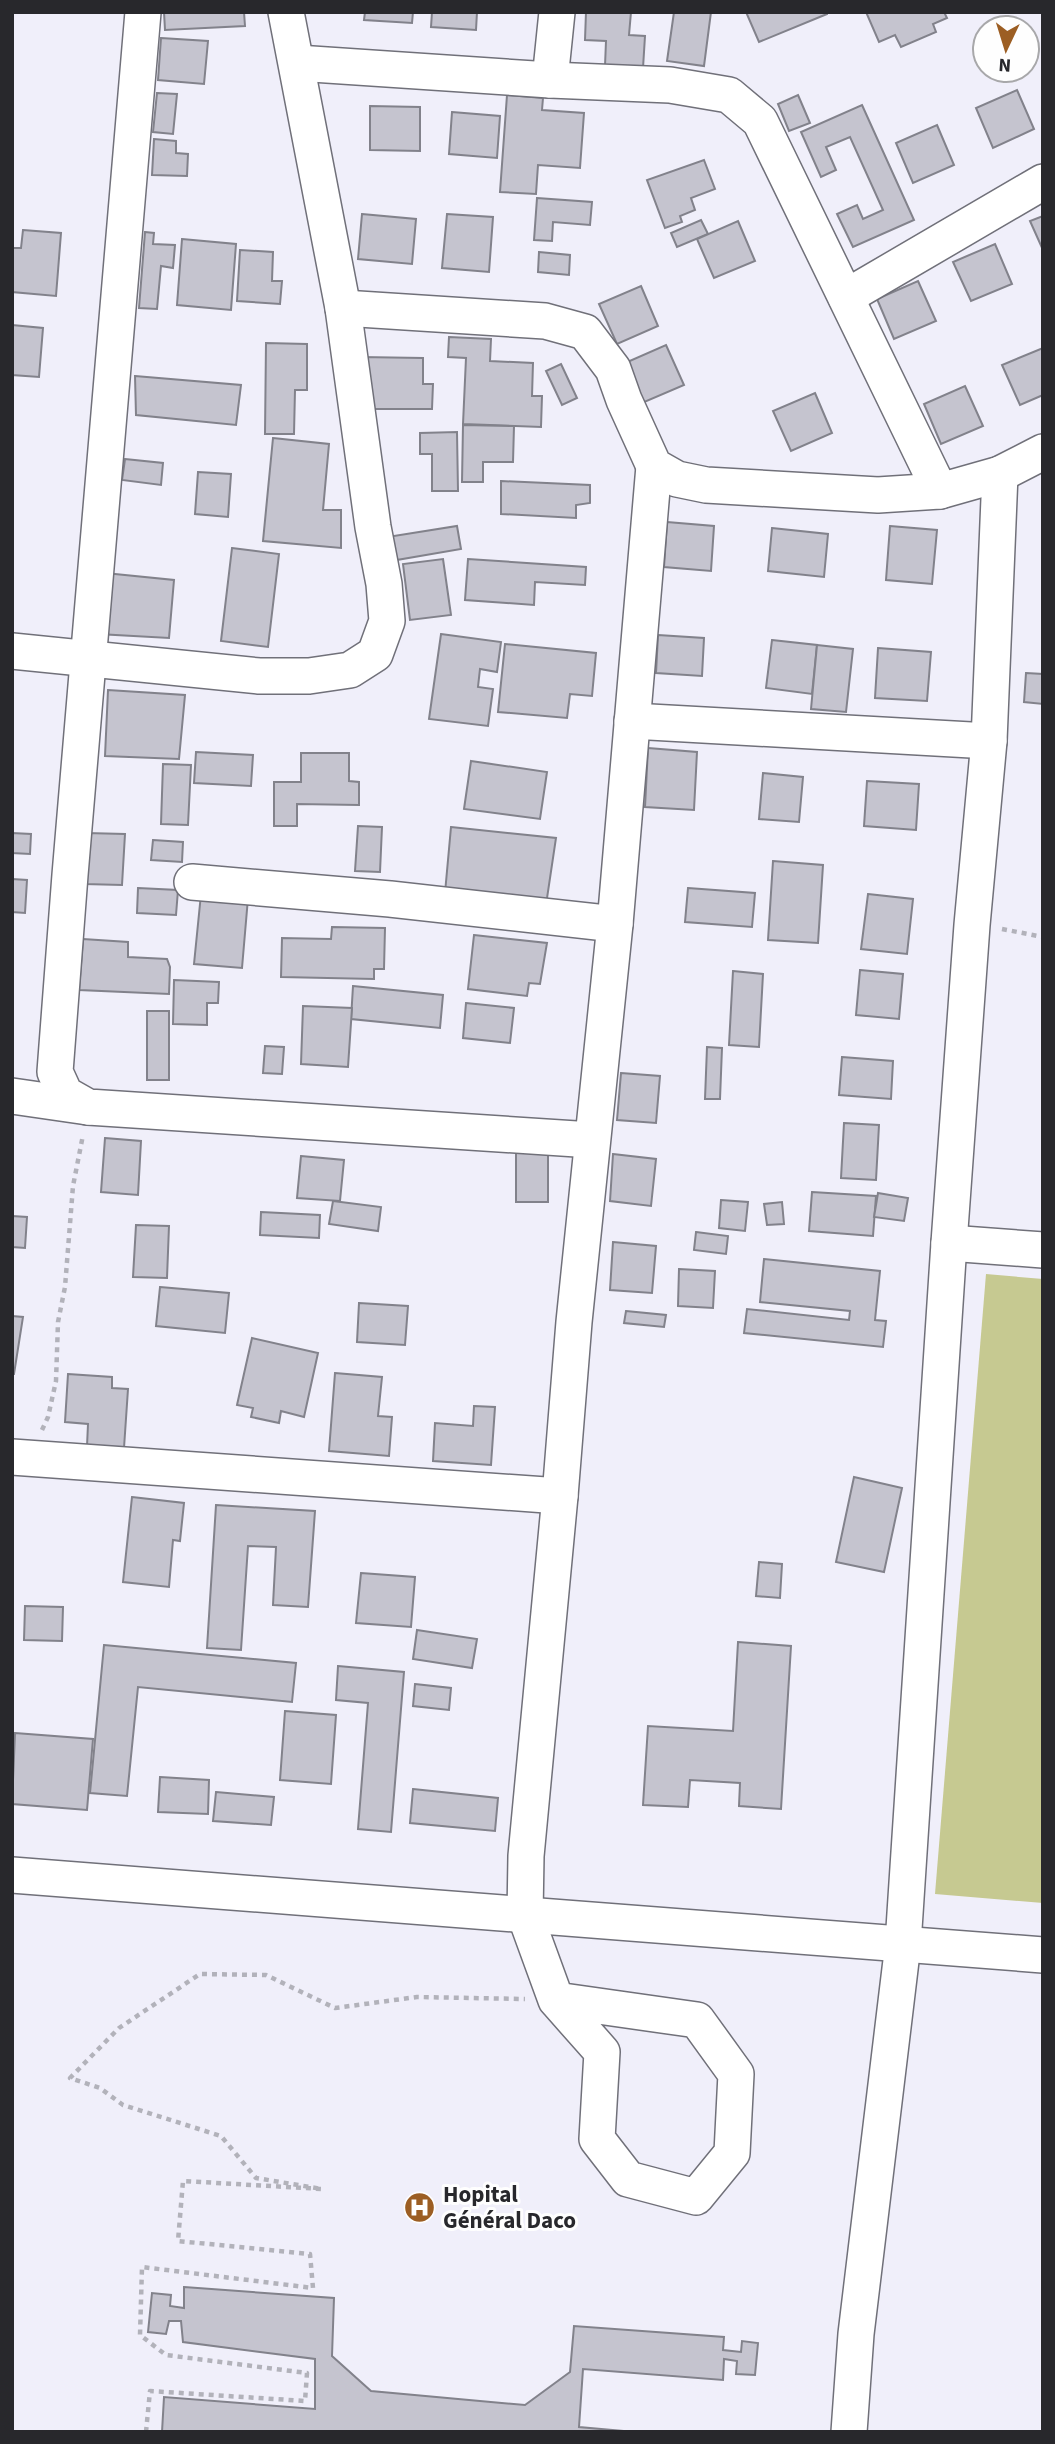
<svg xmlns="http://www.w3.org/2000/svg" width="1055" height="2444" viewBox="0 0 1055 2444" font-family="'Source Sans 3',sans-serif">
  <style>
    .green { fill: #c6c991 }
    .building { fill: #c5c4cf; stroke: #82828b; stroke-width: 2 }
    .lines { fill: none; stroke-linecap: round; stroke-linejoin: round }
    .minor-casing { stroke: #707079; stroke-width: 38 }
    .path { stroke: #b2b2ba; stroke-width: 4.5; stroke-dasharray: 5 5; stroke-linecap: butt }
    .minor { stroke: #fff; stroke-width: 35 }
    .labels { text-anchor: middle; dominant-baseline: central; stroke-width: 6; stroke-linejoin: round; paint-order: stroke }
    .poi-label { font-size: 23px; font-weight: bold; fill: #28282c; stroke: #fefefe; text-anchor: start }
  </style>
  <rect width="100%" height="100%" fill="#f0effa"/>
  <polygon class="green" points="986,1274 1043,1279 1043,1903 935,1894"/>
  <g class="building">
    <polygon points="164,12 244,12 245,26 165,30"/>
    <polygon points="365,12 413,12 412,23 364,20"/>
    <polygon points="432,12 477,12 476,30 431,27"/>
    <polygon points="586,12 631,12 629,35 645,36 643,68 605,66 606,41 585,40"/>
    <polygon points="674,12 711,12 704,66 667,61"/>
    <polygon points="746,12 827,12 827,14 759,42"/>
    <polygon points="866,12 944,12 947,18 933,24 936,32 901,47 895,35 879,42"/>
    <polygon points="161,38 208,41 204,84 158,80"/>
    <polygon points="1017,90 1034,129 993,148 976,108"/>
    <polygon points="157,93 177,94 173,134 153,132"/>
    <polygon points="507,95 543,98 542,110 584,113 580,168 538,165 536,194 500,192"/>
    <polygon points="798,95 810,123 789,131 778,104"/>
    <polygon points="862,105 914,220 853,247 837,214 857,205 863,219 883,210 850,137 826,147 836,170 821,177 801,132"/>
    <polygon points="370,106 420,107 420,151 370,150"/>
    <polygon points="452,112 500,116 497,158 449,154"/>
    <polygon points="937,125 954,165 913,183 896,143"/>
    <polygon points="154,139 176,141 176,153 188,154 187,176 152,175"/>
    <polygon points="704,160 715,189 691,198 695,210 680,216 682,222 665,228 647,180"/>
    <polygon points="537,198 592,202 590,225 553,222 552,241 534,240"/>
    <polygon points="362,214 416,219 412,264 358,259"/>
    <polygon points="447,214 493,217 489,272 442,268"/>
    <polygon points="1043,216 1043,250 1030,221"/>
    <polygon points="701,220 708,234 677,247 671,233"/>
    <polygon points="738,221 755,261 714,278 697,239"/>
    <polygon points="23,230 61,233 56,296 12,292 12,248 21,248"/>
    <polygon points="145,232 154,233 153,244 175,245 173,268 161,266 157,309 139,308"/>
    <polygon points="182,239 236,244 231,310 177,305"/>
    <polygon points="995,244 1012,284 971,301 953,262"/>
    <polygon points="240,250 273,252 272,281 282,281 280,304 237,301"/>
    <polygon points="539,252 570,255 569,275 538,272"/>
    <polygon points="918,281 936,321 894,339 877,299"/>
    <polygon points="641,286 658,326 617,344 599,304"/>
    <polygon points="12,325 43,328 39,377 12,375"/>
    <polygon points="449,337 491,339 490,361 533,363 532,396 542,396 541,427 463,424 466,358 448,357"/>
    <polygon points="266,343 307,344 307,390 295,390 294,434 265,434"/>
    <polygon points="666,345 684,385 642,403 625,363"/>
    <polygon points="1043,348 1043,395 1020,405 1002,365"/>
    <polygon points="360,357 423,358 423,384 433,384 432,409 359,409"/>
    <polygon points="561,364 577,398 562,405 546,371"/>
    <polygon points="135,376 241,385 236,425 136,415"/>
    <polygon points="965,386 983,426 941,444 924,404"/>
    <polygon points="815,393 832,433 791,451 773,411"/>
    <polygon points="463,425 514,426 513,462 483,462 483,482 462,482"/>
    <polygon points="457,432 458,491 432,491 432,454 420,454 420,433"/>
    <polygon points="273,438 329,444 323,510 341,510 341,548 263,541"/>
    <polygon points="125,459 163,463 161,485 122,480"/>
    <polygon points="198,472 231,474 228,517 195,514"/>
    <polygon points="501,481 590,485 590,503 576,505 576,518 501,514"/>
    <polygon points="667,522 714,526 711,571 664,567"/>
    <polygon points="457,526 461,549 385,562 381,538"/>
    <polygon points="890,526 937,530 932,584 886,580"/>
    <polygon points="772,528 828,534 824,577 768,571"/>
    <polygon points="232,548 279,554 268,647 221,641"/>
    <polygon points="443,559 451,615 410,620 403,564"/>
    <polygon points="468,559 586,567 585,585 535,582 534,605 465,600"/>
    <polygon points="105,573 174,580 169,638 98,634"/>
    <polygon points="441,634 501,642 497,672 480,669 478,687 493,689 488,726 429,719"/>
    <polygon points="658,635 704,638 702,676 656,673"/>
    <polygon points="772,640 817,645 812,694 766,688"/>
    <polygon points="505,644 596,653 592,696 570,694 567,718 498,712"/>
    <polygon points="817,645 853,649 846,712 811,709"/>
    <polygon points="878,648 931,652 927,701 875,698"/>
    <polygon points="1026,673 1043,674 1043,704 1024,702"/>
    <polygon points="108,690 185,695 179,759 105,756"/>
    <polygon points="648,748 697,752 694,810 645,807"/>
    <polygon points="196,752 253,755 251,786 194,783"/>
    <polygon points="301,753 349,753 349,781 359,782 359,805 297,804 297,826 274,826 274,782 301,782"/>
    <polygon points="471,761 547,772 540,819 464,809"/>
    <polygon points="163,764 191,765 188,825 161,824"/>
    <polygon points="763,773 803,777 799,822 759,819"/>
    <polygon points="867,781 919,784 916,830 864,826"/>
    <polygon points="358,826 382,827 380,872 355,871"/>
    <polygon points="451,827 556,838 546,905 445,893"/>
    <polygon points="12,833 31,834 30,854 12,853"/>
    <polygon points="86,833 125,834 122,885 84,884"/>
    <polygon points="153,840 183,842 182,862 151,860"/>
    <polygon points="773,861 823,865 818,943 768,940"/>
    <polygon points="12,879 27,880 25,913 12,912"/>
    <polygon points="138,888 178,890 176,915 137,913"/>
    <polygon points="688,888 755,893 752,927 685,922"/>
    <polygon points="201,894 248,898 242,968 194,964"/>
    <polygon points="868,894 913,899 907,954 861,949"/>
    <polygon points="332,927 385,928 384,969 374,969 374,979 281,977 282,938 331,939"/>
    <polygon points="474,935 547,943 540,984 529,983 527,996 468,989"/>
    <polygon points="83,939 128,942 128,957 167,959 170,967 169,994 79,990"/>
    <polygon points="860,970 903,974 899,1019 856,1015"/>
    <polygon points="733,971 763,974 759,1047 729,1045"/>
    <polygon points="174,980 219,982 218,1003 207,1003 207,1025 173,1024"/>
    <polygon points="353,986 443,995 440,1028 351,1019"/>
    <polygon points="466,1003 514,1008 510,1043 463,1038"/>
    <polygon points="303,1006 352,1008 348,1067 301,1064"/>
    <rect x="147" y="1011" width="22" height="69"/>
    <polygon points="265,1046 284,1047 282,1074 263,1073"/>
    <polygon points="707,1047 722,1048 720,1099 705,1099"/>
    <polygon points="842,1057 893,1061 891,1099 839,1095"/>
    <polygon points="621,1073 660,1076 656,1123 617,1120"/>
    <polygon points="844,1123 879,1125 876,1180 841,1178"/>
    <polygon points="105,1138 141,1141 138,1195 101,1192"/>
    <rect x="516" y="1148" width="32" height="54"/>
    <polygon points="613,1154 656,1159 651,1206 610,1201"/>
    <polygon points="301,1156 344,1160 340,1201 297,1198"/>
    <polygon points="812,1192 876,1196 873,1236 809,1231"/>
    <polygon points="878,1193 908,1198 904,1221 874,1217"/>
    <polygon points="721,1200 748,1202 745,1231 719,1228"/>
    <polygon points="333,1201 381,1207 378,1231 329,1224"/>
    <polygon points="782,1202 784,1224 767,1225 764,1204"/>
    <polygon points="261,1212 320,1215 319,1238 260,1235"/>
    <polygon points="12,1216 27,1217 25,1248 12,1247"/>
    <polygon points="136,1225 169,1226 167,1278 133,1277"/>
    <polygon points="696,1232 728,1236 726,1254 694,1250"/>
    <polygon points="613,1242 656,1246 652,1293 610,1290"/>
    <polygon points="764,1259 880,1271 875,1320 886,1321 883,1347 744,1333 747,1309 849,1320 850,1311 760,1302"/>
    <polygon points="679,1269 715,1271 713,1308 678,1306"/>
    <polygon points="160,1287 229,1293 225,1333 156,1326"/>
    <polygon points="359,1303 408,1306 405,1345 357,1342"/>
    <polygon points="626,1311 666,1315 664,1327 624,1323"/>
    <polygon points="12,1316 23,1317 14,1374 12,1374"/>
    <polygon points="252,1338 318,1353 304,1417 281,1411 279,1423 251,1417 253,1408 237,1405"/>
    <polygon points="335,1373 382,1377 378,1416 392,1417 389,1456 329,1451"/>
    <polygon points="68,1374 112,1377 112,1388 128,1389 124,1448 87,1446 88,1424 65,1422"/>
    <polygon points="474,1406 495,1407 491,1465 433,1461 435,1423 473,1426"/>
    <polygon points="854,1477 902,1488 884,1572 836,1562"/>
    <polygon points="132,1497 184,1503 180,1541 173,1540 169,1587 123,1582"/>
    <polygon points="216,1505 315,1511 308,1607 273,1605 276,1547 248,1546 241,1650 207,1648"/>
    <polygon points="759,1562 782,1564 780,1598 756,1596"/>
    <polygon points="361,1573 415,1577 411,1627 356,1623"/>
    <polygon points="25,1606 63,1607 62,1641 24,1640"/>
    <polygon points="417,1630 477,1639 472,1668 413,1659"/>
    <polygon points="738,1642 791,1646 781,1809 739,1806 740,1783 690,1780 688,1807 643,1805 648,1726 733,1731"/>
    <polygon points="104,1645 296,1663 292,1702 138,1687 127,1796 90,1793"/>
    <polygon points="338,1666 404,1672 391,1832 358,1829 368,1703 336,1700"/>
    <polygon points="415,1684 451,1688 449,1710 413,1706"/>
    <polygon points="285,1711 336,1715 331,1784 280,1780"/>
    <polygon points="15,1733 93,1739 87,1810 12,1804"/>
    <polygon points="160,1777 209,1780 208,1814 158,1812"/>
    <polygon points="413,1789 498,1798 495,1831 410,1823"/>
    <polygon points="216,1792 274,1797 271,1825 213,1821"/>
    <polygon points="184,2287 334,2298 332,2356 371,2391 525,2405 570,2372 574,2326 724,2337 723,2350 741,2352 742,2341 758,2343 755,2375 736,2374 737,2361 724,2359 723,2380 583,2369 579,2427 635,2432 162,2432 164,2397 315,2409 315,2359 183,2342 181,2321 169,2321 166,2334 148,2332 152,2293 171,2295 170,2306 184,2308"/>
  </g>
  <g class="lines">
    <defs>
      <g id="minor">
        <polyline points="143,12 70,875 55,1072 65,1094 88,1107 592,1140"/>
        <polyline points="297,63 550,80 670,85 729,95 760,121 940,491"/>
        <polyline points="550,80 557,12"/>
        <polyline points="846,297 1043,182"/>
        <polyline points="343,308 545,321 585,332 613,369 624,400 654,466 677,479 706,485 878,495 940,491 1000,474 1043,452"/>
        <polyline points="12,651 259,676 309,676 350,670 375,654 387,621 384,584 373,527 343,308 286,12"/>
        <polyline points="632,721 989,741"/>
        <polyline points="192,882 390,899 615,924"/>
        <polyline points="12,1096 88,1107"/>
        <polyline points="949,1243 1043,1250"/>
        <polyline points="12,1457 560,1496"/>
        <polyline points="12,1875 1043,1955"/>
        <polyline points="556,2000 602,2052 597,2139 628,2179 696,2197 732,2153 736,2074 697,2020 556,2000 525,1915 526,1856 560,1496 574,1322 615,924 654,466"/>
        <polyline points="849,2432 856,2334 903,1944 949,1243 972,925 989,741 1000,474"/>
      </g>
    </defs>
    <use href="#minor" class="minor-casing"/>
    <g class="path">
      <polyline points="1002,929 1043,937"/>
      <polyline points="42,1430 48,1417 56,1381 58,1322 65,1287 73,1186 83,1135"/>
      <polyline points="146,2432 150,2391 305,2401 307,2373 166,2355 140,2335 142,2267 313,2288 310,2254 178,2241 183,2181 322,2189 256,2178 221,2136 123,2105 100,2088 70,2078 119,2028 200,1974 266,1975 335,2008 417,1997 525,1999"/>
    </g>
    <use href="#minor" class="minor"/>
  </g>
  <defs>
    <symbol id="hospital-disc" viewBox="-11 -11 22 22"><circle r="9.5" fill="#9c5e23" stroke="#fefefe"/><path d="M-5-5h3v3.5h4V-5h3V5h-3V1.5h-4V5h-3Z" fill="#fff"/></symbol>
  </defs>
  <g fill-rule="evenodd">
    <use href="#hospital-disc" x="402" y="2190" width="35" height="35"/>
  </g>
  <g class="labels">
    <g class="poi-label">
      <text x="443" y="2194">Hopital<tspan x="443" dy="26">Général Daco</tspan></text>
    </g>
  </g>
  <rect width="1055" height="2444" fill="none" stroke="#28282c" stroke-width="28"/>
  <g transform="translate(1006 49) rotate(184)"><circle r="33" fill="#fefefe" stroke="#a8a8aa" stroke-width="2"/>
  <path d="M0-5L12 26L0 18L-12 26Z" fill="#9c5e23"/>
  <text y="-10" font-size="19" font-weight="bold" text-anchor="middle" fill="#28282c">N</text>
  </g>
</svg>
